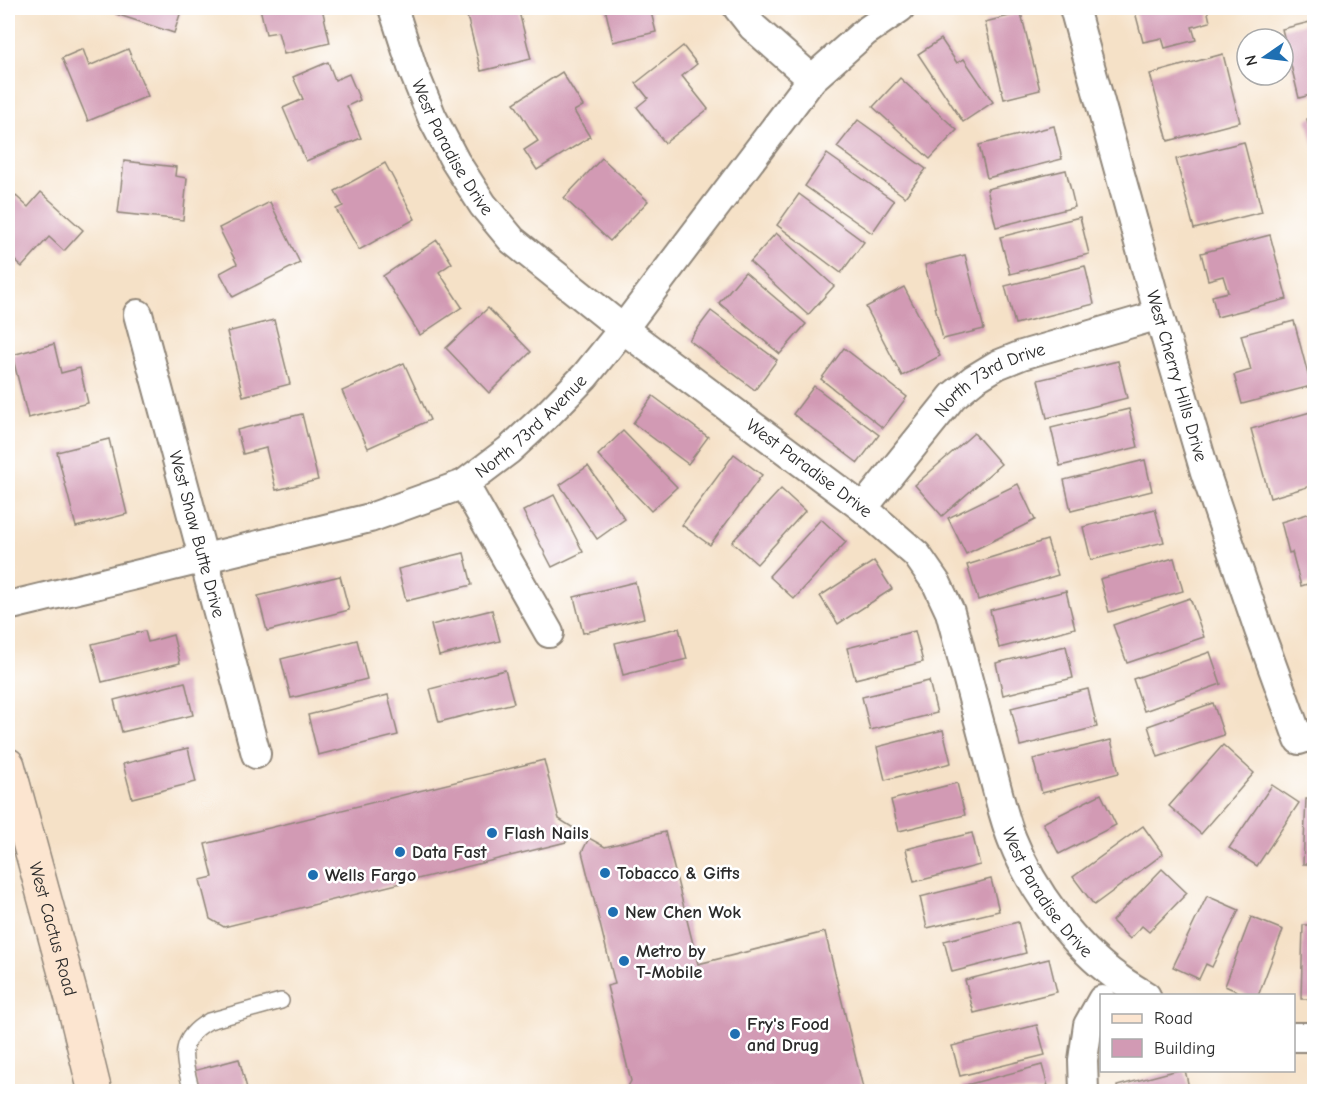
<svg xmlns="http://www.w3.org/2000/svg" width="1322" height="1099" viewBox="0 0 1322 1099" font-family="'Comic Neue',sans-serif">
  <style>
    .building { fill: #d29ab4 }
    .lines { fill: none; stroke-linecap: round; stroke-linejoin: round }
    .service-casing { stroke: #908679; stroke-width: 18 }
    .minor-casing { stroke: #908679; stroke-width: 32 }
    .secondary-casing { stroke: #908679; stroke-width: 36 }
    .service { stroke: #fff; stroke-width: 15 }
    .minor { stroke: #fff; stroke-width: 28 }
    .secondary { stroke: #fce5d0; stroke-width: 33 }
    .poi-dot { fill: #1f6fb2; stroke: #fff; stroke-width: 2 }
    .labels { text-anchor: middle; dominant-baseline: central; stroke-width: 5; stroke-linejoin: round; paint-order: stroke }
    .street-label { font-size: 18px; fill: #2b2b2b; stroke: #fff }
    .poi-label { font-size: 18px; font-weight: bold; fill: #2b2b2b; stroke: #fff; text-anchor: start }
  </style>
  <rect width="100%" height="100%" fill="#fff"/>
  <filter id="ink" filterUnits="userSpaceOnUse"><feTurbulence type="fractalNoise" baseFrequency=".0167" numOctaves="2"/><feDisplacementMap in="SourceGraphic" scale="12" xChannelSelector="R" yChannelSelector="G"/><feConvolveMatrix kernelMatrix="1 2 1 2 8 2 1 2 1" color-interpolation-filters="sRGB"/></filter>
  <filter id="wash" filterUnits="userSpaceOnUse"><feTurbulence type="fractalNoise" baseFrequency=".008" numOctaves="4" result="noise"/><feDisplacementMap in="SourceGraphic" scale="24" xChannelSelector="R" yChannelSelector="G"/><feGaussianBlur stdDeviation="1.35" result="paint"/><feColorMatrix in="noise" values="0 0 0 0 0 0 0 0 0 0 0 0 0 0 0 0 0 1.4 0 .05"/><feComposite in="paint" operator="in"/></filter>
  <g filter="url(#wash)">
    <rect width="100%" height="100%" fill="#f5e1c7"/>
    <g id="blocks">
      <g class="building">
        <polygon points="118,8 182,8 174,33 116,14"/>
        <polygon points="260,8 322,8 330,43 284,54 278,32 266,34"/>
        <polygon points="465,8 518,8 531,59 481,71"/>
        <polygon points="605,8 650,8 656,32 613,42"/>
        <polygon points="1134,8 1207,8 1210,22 1192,27 1196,40 1165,48 1162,38 1143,42"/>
        <polygon points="1021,13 1040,90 1004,99 985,22"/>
        <polygon points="1314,21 1314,94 1299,98 1282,29"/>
        <polygon points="941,39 957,63 964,59 993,102 963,122 918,54"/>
        <polygon points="683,46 697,64 682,76 708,109 665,143 637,107 648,98 636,83"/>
        <polygon points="83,49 89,66 128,49 148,96 88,121 62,58"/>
        <polygon points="1223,54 1240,122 1168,141 1150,74"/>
        <polygon points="328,62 335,80 349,74 360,100 347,106 361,138 306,161 283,108 303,99 293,77"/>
        <polygon points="562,72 583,106 574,111 590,137 537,170 524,150 538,141 514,103"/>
        <polygon points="900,78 957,130 930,159 873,107"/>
        <polygon points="1314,117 1314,147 1307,119"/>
        <polygon points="858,120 926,169 905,197 837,147"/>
        <polygon points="1054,126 1062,159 987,178 979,145"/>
        <polygon points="1244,142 1262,212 1194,229 1176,159"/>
        <polygon points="827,154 894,201 872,233 805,186"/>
        <polygon points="602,158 648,201 610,241 564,198"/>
        <polygon points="124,161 176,167 175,176 187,178 183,220 118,213"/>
        <polygon points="385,163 415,219 359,250 336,209 343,206 335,191"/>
        <polygon points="1066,170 1075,207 996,227 987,189"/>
        <polygon points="41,192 83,230 64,251 49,237 22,267 8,254 8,206 16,196 28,207"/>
        <polygon points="799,194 864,242 841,273 777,225"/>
        <polygon points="270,202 300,263 233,297 220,273 237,264 219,228"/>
        <polygon points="1080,217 1089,254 1010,274 1000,237"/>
        <polygon points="776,233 834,286 808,315 750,262"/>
        <polygon points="1270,235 1287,299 1217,317 1212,296 1228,292 1223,276 1208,280 1201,253"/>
        <polygon points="437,240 452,263 439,272 462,307 420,335 383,276"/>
        <polygon points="965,255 984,329 943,339 925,265"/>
        <polygon points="1085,266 1094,304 1015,324 1005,286"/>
        <polygon points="745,272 806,324 780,354 719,303"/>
        <polygon points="904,287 940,356 902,376 866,307"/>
        <polygon points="488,308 531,352 489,393 446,348"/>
        <polygon points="711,311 777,360 755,390 689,340"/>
        <polygon points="274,320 290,384 243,396 227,332"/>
        <polygon points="1294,321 1311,386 1242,404 1234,375 1251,370 1241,335"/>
        <polygon points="54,344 61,373 80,368 88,403 28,418 12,355"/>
        <polygon points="844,348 907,397 883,428 821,379"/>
        <polygon points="1118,361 1127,398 1047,418 1038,380"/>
        <polygon points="404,363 430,420 368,448 342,391"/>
        <polygon points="814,386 879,435 858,463 793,414"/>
        <polygon points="653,396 708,437 688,464 633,423"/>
        <polygon points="1129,409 1138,447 1060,466 1051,428"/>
        <polygon points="1314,411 1314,485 1270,498 1251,429"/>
        <polygon points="302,414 318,480 276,490 266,448 243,454 237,430"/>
        <polygon points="623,431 677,487 651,511 598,455"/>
        <polygon points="974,433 1001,464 942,516 915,485"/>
        <polygon points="109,439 127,514 76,527 57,452"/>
        <polygon points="734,454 762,475 710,545 682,525"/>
        <polygon points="1145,460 1152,491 1071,511 1064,480"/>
        <polygon points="588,466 625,519 597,539 560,485"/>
        <polygon points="1018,484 1035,520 966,554 948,518"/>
        <polygon points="781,489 805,511 757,564 732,542"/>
        <polygon points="554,495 583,552 552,567 523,511"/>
        <polygon points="1155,509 1164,542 1091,560 1083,527"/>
        <polygon points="1314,512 1314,582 1301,586 1292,552 1289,553 1281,522"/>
        <polygon points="821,519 846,542 794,599 769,576"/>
        <polygon points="1047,540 1058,575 978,600 967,565"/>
        <polygon points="464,553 472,585 406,601 398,569"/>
        <polygon points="1174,558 1183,591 1109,612 1100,579"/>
        <polygon points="874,561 892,589 838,624 820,596"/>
        <polygon points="340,576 349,610 267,631 258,596"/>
        <polygon points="635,582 644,618 583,633 574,597"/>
        <polygon points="1066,591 1075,628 999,648 990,610"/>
        <polygon points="1190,598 1204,637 1127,663 1113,625"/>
        <polygon points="492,610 500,641 439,656 431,625"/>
        <polygon points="679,628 687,659 623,675 615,643"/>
        <polygon points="145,631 148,642 173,635 180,663 102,682 92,644"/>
        <polygon points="915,631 923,662 855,679 847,648"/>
        <polygon points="357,640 367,679 291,698 281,659"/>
        <polygon points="1066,646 1073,678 1003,695 996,663"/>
        <polygon points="1210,652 1221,684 1144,711 1133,679"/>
        <polygon points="505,670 514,703 439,722 430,689"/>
        <polygon points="929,681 937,713 870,730 862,697"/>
        <polygon points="185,682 193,715 122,732 114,700"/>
        <polygon points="1088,689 1097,727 1020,746 1011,708"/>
        <polygon points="388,695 398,735 318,755 308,715"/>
        <polygon points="1213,703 1224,735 1158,757 1148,726"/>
        <polygon points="943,730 951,763 885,780 877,747"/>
        <polygon points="1111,740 1119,773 1042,793 1033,759"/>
        <polygon points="1223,745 1254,773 1201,834 1169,806"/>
        <polygon points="188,748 196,782 132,798 123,764"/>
        <polygon points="544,760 559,819 575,829 566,842 224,927 210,919 200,880 213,877 205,844"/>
        <polygon points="957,783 965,815 899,831 891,800"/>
        <polygon points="1272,785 1299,803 1257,866 1229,848"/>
        <polygon points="1101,794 1116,825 1059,854 1043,823"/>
        <polygon points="1306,799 1314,799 1314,864 1303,864"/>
        <polygon points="1143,826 1163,854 1094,905 1073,877"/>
        <polygon points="665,832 698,964 825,932 864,1092 625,1092 631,1081 607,986 615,984 582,852 589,838 605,847"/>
        <polygon points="972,833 980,865 914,882 906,849"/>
        <polygon points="1162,869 1187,893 1149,932 1142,926 1130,939 1112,921"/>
        <polygon points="991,879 999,911 927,928 920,897"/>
        <polygon points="1207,896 1239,910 1212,967 1206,964 1199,979 1173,967"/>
        <polygon points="1251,917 1283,930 1258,996 1248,996 1225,986"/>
        <polygon points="1018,922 1026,953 952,972 944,941"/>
        <polygon points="1303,925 1314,925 1314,999 1301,999"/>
        <polygon points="1049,959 1057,992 974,1013 965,980"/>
        <polygon points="1037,1025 1045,1055 960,1076 952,1046"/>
        <polygon points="239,1059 248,1092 199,1092 193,1071"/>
        <polygon points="1042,1065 1049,1090 1044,1092 964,1092 962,1086"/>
        <polygon points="1178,1070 1185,1070 1190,1092 1118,1092 1117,1086"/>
      </g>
    </g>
  </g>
  <g filter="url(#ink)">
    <use href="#blocks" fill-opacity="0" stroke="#908679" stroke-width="1.5"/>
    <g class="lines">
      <defs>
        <path id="service" d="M192 1092C184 1060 175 1040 209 1021L281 1001"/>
        <g id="minor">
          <path id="s1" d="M393 8 413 70 432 117 455 161 483 205 512 240 623 329 863 508 917 555 937 584 950 612 1002 808C1005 818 1008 829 1012 839 1032 890 1073 946 1118 978 1127 985 1137 990 1146 996"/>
          <polyline points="738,8 753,27 812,79"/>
          <path id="s2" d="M1074 8 1159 315 1205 472 1259 630 1299 740 1314 735"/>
          <path id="s3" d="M138 314 256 754"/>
          <polyline points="464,484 549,633"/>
          <path id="s4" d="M863 508 953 396 974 379 997 365 1022 355 1159 315"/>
          <path id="s5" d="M8 606 370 518 464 484 509 450 548 414 585 376 623 329 812 79 865 32 900 8"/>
          <polyline points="1294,1037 1314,1037"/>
          <polyline points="1084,1092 1083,1060 1088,1025 1102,1000"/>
        </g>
        <g id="secondary">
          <path id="s6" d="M8 765 74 1006 95 1092"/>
        </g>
      </defs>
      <use href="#service" class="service-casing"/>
      <use href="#minor" class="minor-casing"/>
      <use href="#secondary" class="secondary-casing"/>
      <use href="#service" class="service"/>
      <use href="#minor" class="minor"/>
      <use href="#secondary" class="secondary"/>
    </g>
  </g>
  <g class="poi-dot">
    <circle cx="492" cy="833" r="6"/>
    <circle cx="400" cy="852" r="6"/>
    <circle cx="605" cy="873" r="6"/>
    <circle cx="313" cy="875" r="6"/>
    <circle cx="613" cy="912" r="6"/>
    <circle cx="624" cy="961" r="6"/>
    <circle cx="735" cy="1034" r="6"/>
  </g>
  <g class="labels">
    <g class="street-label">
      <text stroke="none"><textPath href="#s1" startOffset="152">West Paradise Drive</textPath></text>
      <text stroke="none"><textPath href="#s2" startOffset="382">West Cherry Hills Drive</textPath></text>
      <text stroke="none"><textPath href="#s4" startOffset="184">North 73rd Drive</textPath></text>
      <text stroke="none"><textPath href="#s5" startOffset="561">North 73rd Avenue</textPath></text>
      <text stroke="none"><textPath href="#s1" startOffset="638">West Paradise Drive</textPath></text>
      <text stroke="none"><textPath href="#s3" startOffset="228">West Shaw Butte Drive</textPath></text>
      <text stroke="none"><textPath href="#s1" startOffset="1142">West Paradise Drive</textPath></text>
      <text stroke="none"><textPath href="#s6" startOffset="170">West Cactus Road</textPath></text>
    </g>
    <g class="poi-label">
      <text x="504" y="833">Flash Nails</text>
      <text x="412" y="852">Data Fast</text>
      <text x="617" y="873">Tobacco &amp; Gifts</text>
      <text x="325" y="875">Wells Fargo</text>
      <text x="625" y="912">New Chen Wok</text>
      <text x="636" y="951">Metro by<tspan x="636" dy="21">T-Mobile</tspan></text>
      <text x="747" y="1024">Fry's Food<tspan x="747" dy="21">and Drug</tspan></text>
    </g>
  </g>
  <rect width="1322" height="1099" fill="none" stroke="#fff" stroke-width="30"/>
  <rect x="1100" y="994" width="195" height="78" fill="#ffffff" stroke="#aaaaaa" stroke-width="1.5"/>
  <rect x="1112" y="1014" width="30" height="9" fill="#fce5d0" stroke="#aaaaaa" stroke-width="1.5"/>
  <text x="1154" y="1024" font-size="18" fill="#2b2b2b">Road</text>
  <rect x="1112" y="1039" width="30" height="18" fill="#d29ab4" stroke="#aaaaaa" stroke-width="1.5"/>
  <text x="1154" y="1054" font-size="18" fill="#2b2b2b">Building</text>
  <g transform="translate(1265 57) rotate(256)"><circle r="28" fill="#ffffff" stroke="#aaaaaa" stroke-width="1.5"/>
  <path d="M0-4.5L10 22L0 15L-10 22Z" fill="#1f6fb2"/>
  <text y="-9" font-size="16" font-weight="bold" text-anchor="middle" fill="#2b2b2b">N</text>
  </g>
</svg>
